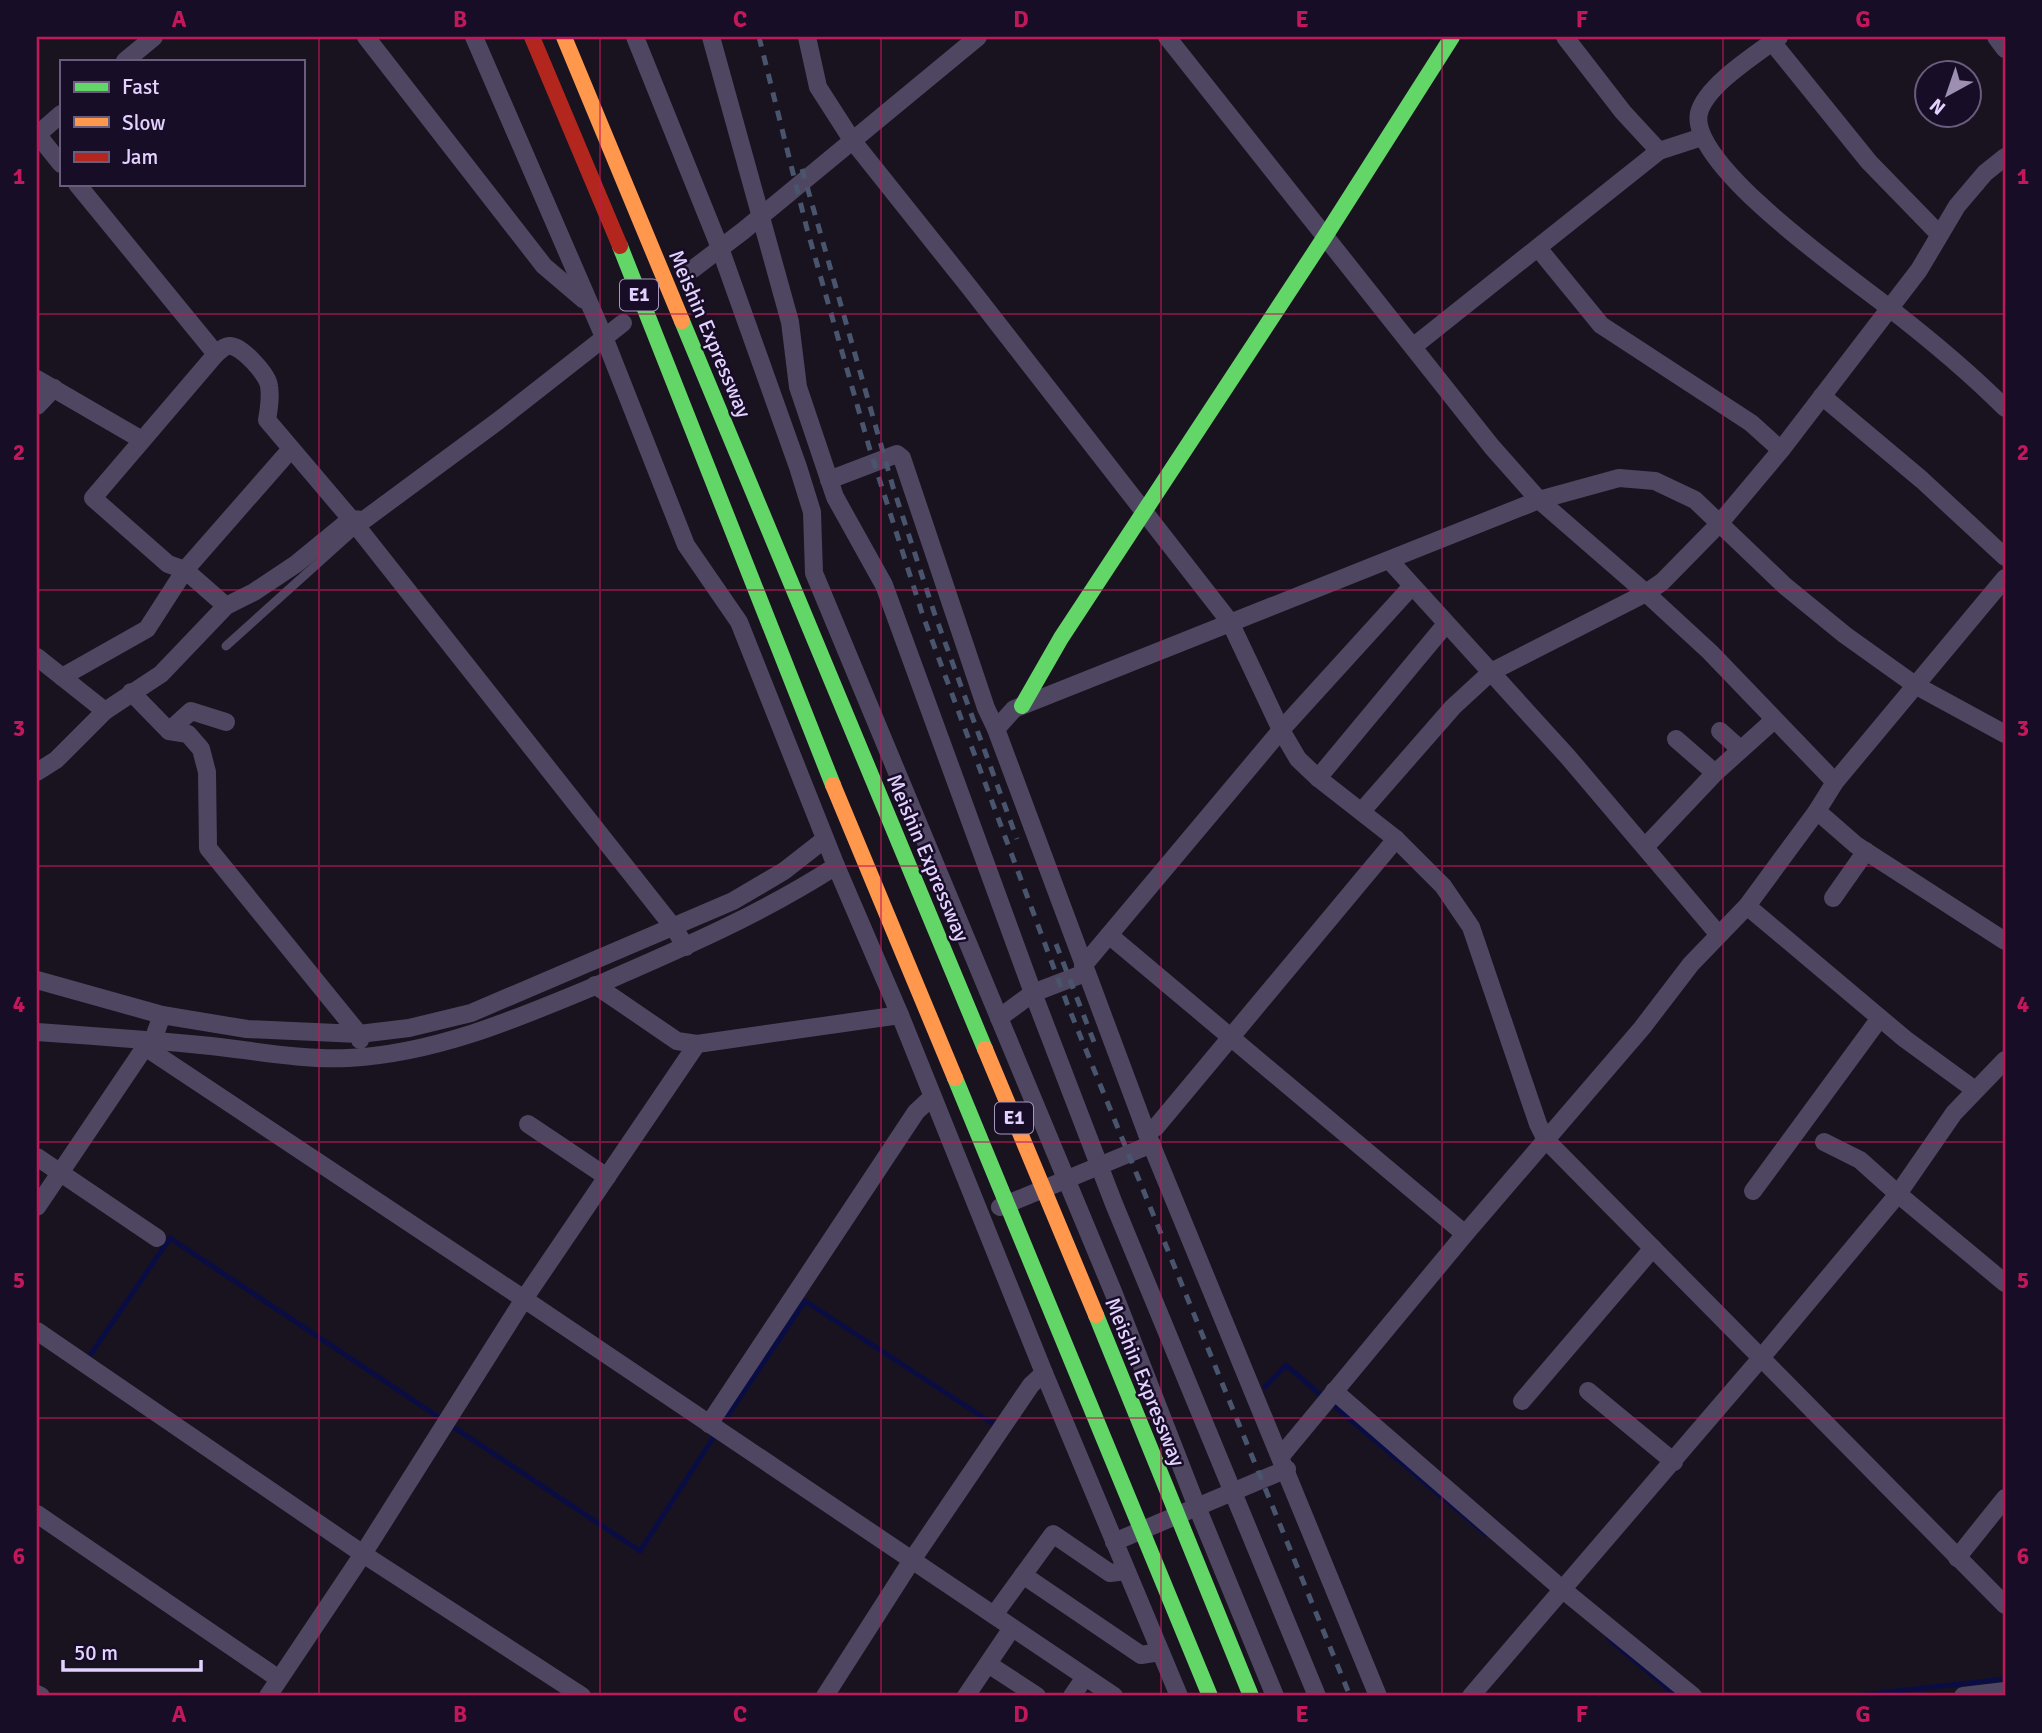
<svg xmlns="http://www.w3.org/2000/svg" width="2042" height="1733" viewBox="0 0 2042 1733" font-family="Signika,sans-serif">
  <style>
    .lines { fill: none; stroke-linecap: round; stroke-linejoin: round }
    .stream { stroke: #090d43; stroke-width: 5 }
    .lane { stroke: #4f4761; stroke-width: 9 }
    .street { stroke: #4f4761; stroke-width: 18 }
    .fast { stroke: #63d668; stroke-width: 16 }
    .rail { stroke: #49546d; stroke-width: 5; stroke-dasharray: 10 9; stroke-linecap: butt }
    .fast-bridge { stroke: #63d668; stroke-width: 16 }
    .slow-bridge { stroke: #ff974d; stroke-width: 16 }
    .jam-bridge { stroke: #b3261e; stroke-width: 16 }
    .grid { fill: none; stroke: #c2185b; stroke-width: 2; stroke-opacity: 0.55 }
    .labels { text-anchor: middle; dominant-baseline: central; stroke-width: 5; stroke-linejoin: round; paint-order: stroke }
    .shield { fill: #180d26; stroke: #a697be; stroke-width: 2 }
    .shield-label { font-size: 19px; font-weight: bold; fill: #e3d2ff }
    .street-label { font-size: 21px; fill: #e3d2ff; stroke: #180d26 }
    .neatline { fill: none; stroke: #c2185b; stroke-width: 2.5 }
    .grid-label { font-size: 23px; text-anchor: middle; font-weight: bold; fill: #c2185b }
  </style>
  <rect width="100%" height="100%" fill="#191320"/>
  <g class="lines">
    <g class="stream">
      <polyline points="91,1354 170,1238 440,1418"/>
      <polyline points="1265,1387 1286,1365 1322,1396"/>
      <polyline points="1333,1405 1486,1534"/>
      <polyline points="728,1415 805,1301 995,1425"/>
      <polyline points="455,1428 640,1551 717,1432"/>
      <polyline points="1608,1638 1677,1696"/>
      <polyline points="1853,1696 2005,1679"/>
    </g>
    <polyline class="lane" points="226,646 357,528"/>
    <g class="street">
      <polyline points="366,37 544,266 584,300"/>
      <polyline points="474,37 604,337 686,545 739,622 836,866 900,1015 1044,1373 1179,1696"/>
      <polyline points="635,37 720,248 798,467 812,512 814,573 1114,1294 1197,1507 1275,1696"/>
      <polyline points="711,37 790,322 798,387 835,497 884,585 1033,993 1114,1204 1317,1696"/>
      <polyline points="807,37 818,87 852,140 970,288 1230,622 1281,730 1298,759 1318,778 1396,839 1443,886 1471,927 1538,1124 1546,1140 2005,1605"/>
      <polyline points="1167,37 1492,447 1539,500 1646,593 1710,652 1835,782"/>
      <polyline points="1565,37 1623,112 1659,151"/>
      <path d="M1779 37C1757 54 1706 85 1699 113 1687 164 1850 277 1888 307 1928 338 1969 372 2005 408"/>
      <polyline points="1996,37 2005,49"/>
      <polyline points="1772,42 1869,162 1939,234"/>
      <polyline points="125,61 154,37"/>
      <polyline points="37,134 61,164"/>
      <polyline points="37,135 61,114"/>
      <path d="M77 184 216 354C220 351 225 345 230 346 242 346 268 375 269 386 271 397 269 409 267 420L351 519 674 928 686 947"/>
      <polyline points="1538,248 1601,325 1751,423 1781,450"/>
      <polyline points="693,269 743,231 978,37"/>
      <polyline points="1414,346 1659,151 1702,137"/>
      <polyline points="216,354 93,498 168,564 185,570 226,606"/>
      <polyline points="37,379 142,440"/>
      <polyline points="1822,396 1922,480 2005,557"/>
      <polyline points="37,406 54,388"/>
      <polyline points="829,480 897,454 902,458 986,708 996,729"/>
      <polyline points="1390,561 1568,757 1719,935"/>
      <polyline points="37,657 105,711"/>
      <polyline points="62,677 147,629 185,570 291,449"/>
      <polyline points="131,692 169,731 188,734 201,749 207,772 208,848 359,1034 360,1040"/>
      <polyline points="169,731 191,711 226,722"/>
      <polyline points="1720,731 1740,749"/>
      <polyline points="1676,739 1715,773"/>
      <polyline points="37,772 56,760 105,711 161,674 226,606 254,592 296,564 351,519 364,520 498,421 623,323"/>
      <polyline points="1318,778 1446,624"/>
      <polyline points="1362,811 1453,707 1491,672 1646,593 1662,582 1719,524 1781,450 1919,270 1957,206 1985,173 2005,157"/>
      <polyline points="1817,811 1856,845 2005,941"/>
      <polyline points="1645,847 1715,773 1774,720"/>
      <polyline points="1833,898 1866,851"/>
      <polyline points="1747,906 1905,1039 1975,1090"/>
      <polyline points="1109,935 1465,1234"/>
      <polyline points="1083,966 1281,730 1412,586"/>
      <polyline points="37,980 162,1015 247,1029 359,1034 409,1028 471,1013 733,901 784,871 825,839"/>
      <polyline points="595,985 677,1041 697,1044 900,1015"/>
      <polyline points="999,1018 1033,993 1085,973"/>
      <path d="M37 1032C95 1036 153 1040 211 1046 256 1051 302 1060 348 1058 434 1054 516 1019 595 986 678 950 760 915 836 866"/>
      <polyline points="145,1047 524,1299 1114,1696"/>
      <polyline points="528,1124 607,1177"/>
      <polyline points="1147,1134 1156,1127 1396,839"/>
      <polyline points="1824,1142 1860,1160 1898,1194 2005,1283"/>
      <polyline points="37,1157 157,1238"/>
      <polyline points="1753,1191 1880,1018"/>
      <polyline points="37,1207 145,1047 153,1040 162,1015"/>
      <polyline points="1000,1207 1152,1144"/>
      <polyline points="37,1331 363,1554 582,1696"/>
      <polyline points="1334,1391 1562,1589 1693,1696"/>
      <polyline points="1588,1391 1674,1462"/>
      <polyline points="1522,1401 1653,1248"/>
      <polyline points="709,1424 916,1112 931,1098"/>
      <polyline points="1281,1456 1465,1234 1642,1028 1691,964 1747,906 1817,811 1835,782 2005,578"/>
      <polyline points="37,1514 279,1679"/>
      <polyline points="1114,1542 1287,1469"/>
      <polyline points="1957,1558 2005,1498"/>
      <polyline points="1023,1575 1141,1655 1160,1652"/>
      <polyline points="994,1615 1053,1534 1110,1573 1126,1571"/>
      <polyline points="988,1664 1037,1696"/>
      <polyline points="37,1694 41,1696"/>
      <polyline points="268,1696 363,1554 524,1299 697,1044"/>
      <polyline points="825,1696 912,1560 1031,1385 1044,1373"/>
      <polyline points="966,1696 1012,1628"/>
      <polyline points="1072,1696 1085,1677"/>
      <polyline points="1378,1696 1147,1134 996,729 1014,709 1539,500 1619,478 1655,481 1695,500 1785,586 1845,635 1915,685 2005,734"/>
      <polyline points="1471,1696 1761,1358 1898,1194 1954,1113 2005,1060"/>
      <polyline points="1963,1696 2005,1691"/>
    </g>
    <polyline class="fast" points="1022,706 1061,638 1324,238 1452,37"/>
    <g class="rail">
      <polyline points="759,37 807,229 870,450 923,616 1068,1006 1350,1696"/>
      <polyline points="802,169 893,487 935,615 1017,839"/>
      <polyline points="1056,944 1094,1042"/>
    </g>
    <g class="fast-bridge">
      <polyline points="620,246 833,785"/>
      <polyline points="682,321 985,1049"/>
      <polyline points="955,1078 1210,1696"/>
      <polyline points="1096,1315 1251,1696"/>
    </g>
    <g class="slow-bridge">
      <polyline points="564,37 682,321"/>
      <polyline points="833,785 955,1078"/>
      <polyline points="985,1049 1096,1315"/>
    </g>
    <polyline class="jam-bridge" points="532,37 620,246"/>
  </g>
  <path class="grid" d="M319 37V1696M600 37V1696M881 37V1696M1161 37V1696M1442 37V1696M1723 37V1696M37 314H2005M37 590H2005M37 866H2005M37 1142H2005M37 1418H2005"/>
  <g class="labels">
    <g class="shield">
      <rect x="620" y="279.5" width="38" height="31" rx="5"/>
      <rect x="995" y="1102.5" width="38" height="31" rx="5"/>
    </g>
    <g class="shield-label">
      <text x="639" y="295">E1</text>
      <text x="1014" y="1118">E1</text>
    </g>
    <g class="street-label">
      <text transform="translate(710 334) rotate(67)">Meishin Expressway</text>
      <text transform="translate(928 858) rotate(67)">Meishin Expressway</text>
      <text transform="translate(1145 1382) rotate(68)">Meishin Expressway</text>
    </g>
  </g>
  <rect width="2042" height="1733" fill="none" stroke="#180d26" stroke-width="77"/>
  <rect x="60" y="60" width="245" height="126" fill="#180d26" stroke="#695c7d" stroke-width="2"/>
  <rect x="74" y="82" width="35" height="10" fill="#63d668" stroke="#695c7d" stroke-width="2"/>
  <text x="122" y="94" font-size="21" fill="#e3d2ff">Fast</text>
  <rect x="74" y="117" width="35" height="10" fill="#ff974d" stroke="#695c7d" stroke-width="2"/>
  <text x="122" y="130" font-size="21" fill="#e3d2ff">Slow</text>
  <rect x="74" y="152" width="35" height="10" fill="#b3261e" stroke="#695c7d" stroke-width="2"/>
  <text x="122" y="164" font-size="21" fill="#e3d2ff">Jam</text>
  <g transform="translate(1948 94) rotate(220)"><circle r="33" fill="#180d26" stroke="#695c7d" stroke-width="2"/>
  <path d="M0-5L12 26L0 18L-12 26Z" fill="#9c8fb1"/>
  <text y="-10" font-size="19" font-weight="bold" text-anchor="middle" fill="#e3d2ff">N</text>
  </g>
  <path d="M63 1660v10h138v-10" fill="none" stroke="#e3d2ff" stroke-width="3.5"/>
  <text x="74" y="1660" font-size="21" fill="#e3d2ff" stroke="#180d26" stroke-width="5" paint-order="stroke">50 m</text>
  <rect x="38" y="38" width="1966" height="1656" class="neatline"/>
  <g class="grid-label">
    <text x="179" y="27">A</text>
    <text x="460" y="27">B</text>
    <text x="740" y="27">C</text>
    <text x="1021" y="27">D</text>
    <text x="1302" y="27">E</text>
    <text x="1582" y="27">F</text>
    <text x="1863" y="27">G</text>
    <text x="19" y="184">1</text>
    <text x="2023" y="184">1</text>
    <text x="19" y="460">2</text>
    <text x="2023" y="460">2</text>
    <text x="19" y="736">3</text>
    <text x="2023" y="736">3</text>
    <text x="19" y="1012">4</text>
    <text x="2023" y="1012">4</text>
    <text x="19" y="1288">5</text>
    <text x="2023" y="1288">5</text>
    <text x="19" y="1564">6</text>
    <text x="2023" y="1564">6</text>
    <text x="179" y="1722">A</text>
    <text x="460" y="1722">B</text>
    <text x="740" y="1722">C</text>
    <text x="1021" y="1722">D</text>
    <text x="1302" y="1722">E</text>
    <text x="1582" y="1722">F</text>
    <text x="1863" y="1722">G</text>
  </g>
</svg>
